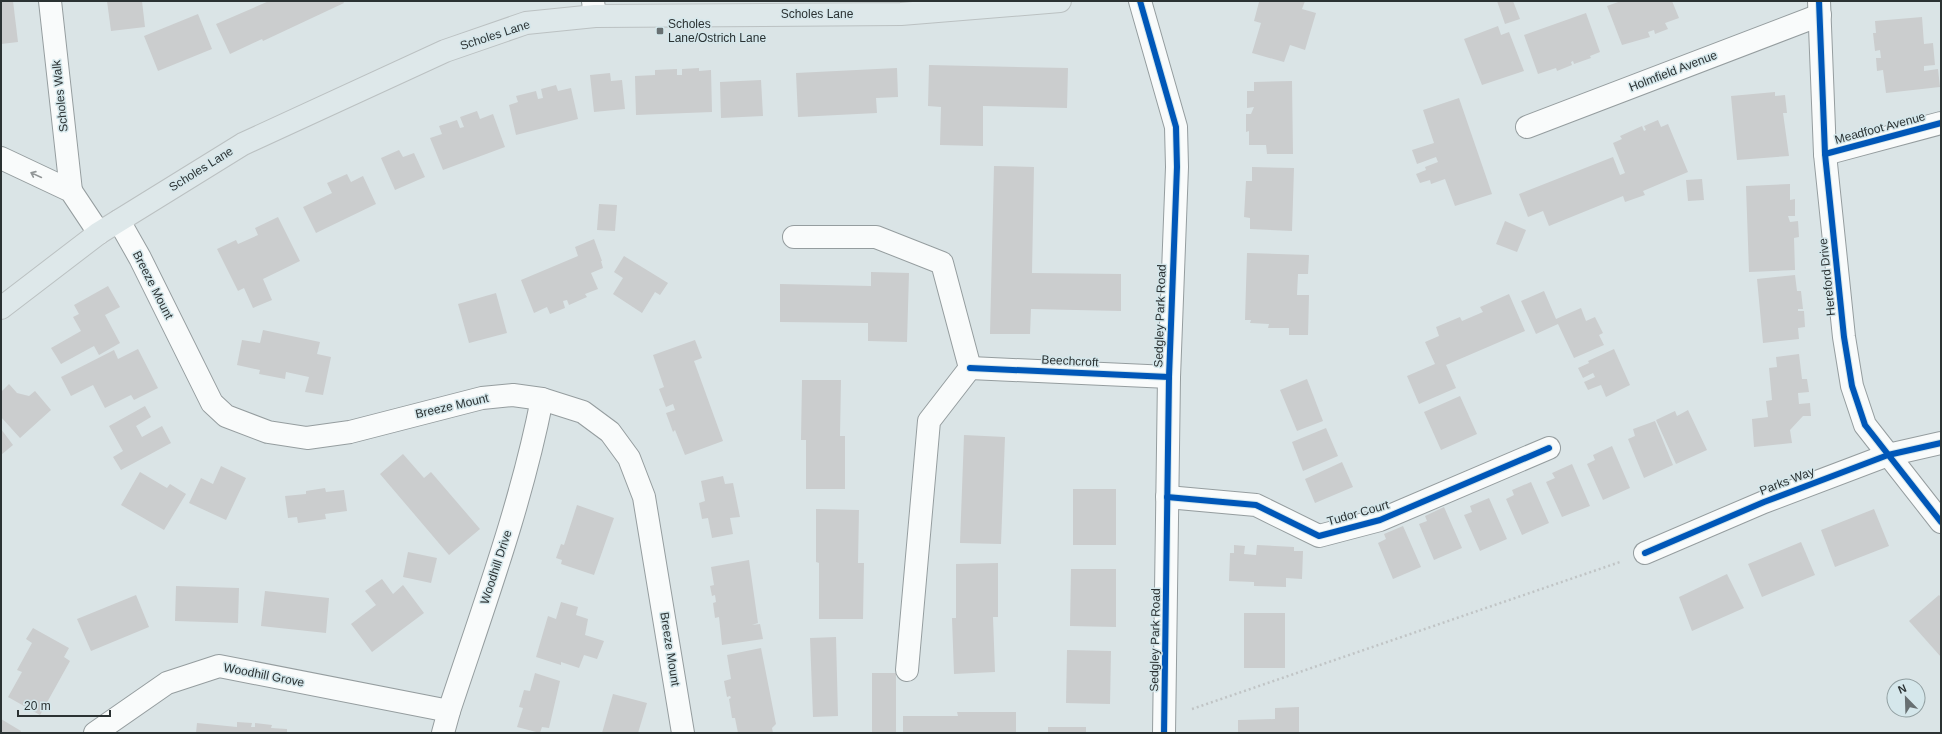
<svg xmlns="http://www.w3.org/2000/svg" width="1942" height="734" viewBox="0 0 1942 734" font-family="Arial,sans-serif">
  <style>
    .building { fill: #cbcdce }
    .lines { fill: none; stroke-linecap: round; stroke-linejoin: round }
    .minor-casing { stroke: #959d9f; stroke-width: 24 }
    .major-casing { stroke: #bbc1c2; stroke-width: 24 }
    .path { stroke: #c0c4c5; stroke-width: 2.5; stroke-dasharray: 2 3; stroke-linecap: butt }
    .minor { stroke: #f9fbfb; stroke-width: 22 }
    .major { stroke: #dee8ea; stroke-width: 22 }
    .cycleway-casing { stroke: #d5e7eb; stroke-width: 8 }
    .cycleway { stroke: #0057b8; stroke-width: 6 }
    .oneway { stroke: #929697 }
    .poi-dot { fill: #687072; stroke: #d5e7eb; stroke-width: 1.5 }
    .labels { text-anchor: middle; dominant-baseline: central; stroke-width: 3; stroke-linejoin: round; paint-order: stroke }
    .street-label { font-size: 12px; fill: #2b3233; stroke: #d5e7eb }
    .poi-label { font-size: 12px; fill: #2b3233; stroke: #d5e7eb; text-anchor: start }
  </style>
  <rect width="100%" height="100%" fill="#dae4e6"/>
  <g class="building">
    <polygon points="1,1 13,1 18,42 1,44"/>
    <polygon points="107,1 142,1 145,27 111,31"/>
    <polygon points="269,1 343,1 344,3 263,41 262,39 230,54 216,24"/>
    <polygon points="1256,1 1305,1 1302,9 1316,13 1305,50 1290,45 1284,62 1252,53 1261,23 1254,21 1259,2"/>
    <polygon points="1497,1 1513,1 1520,19 1505,24"/>
    <polygon points="1621,1 1672,1 1679,18 1665,23 1668,29 1655,34 1654,30 1648,32 1650,37 1622,45 1607,6"/>
    <polygon points="1586,13 1600,52 1590,56 1591,58 1574,64 1573,61 1571,62 1572,65 1557,71 1556,68 1538,74 1524,35"/>
    <polygon points="198,14 212,49 158,71 144,36"/>
    <polygon points="1922,17 1924,44 1933,43 1935,65 1924,66 1924,71 1938,69 1940,87 1886,93 1883,70 1877,71 1876,58 1881,58 1880,50 1875,51 1873,33 1876,33 1875,21"/>
    <polygon points="1498,26 1501,35 1509,32 1524,71 1482,85 1464,39"/>
    <polygon points="929,65 1068,68 1067,108 983,106 983,146 940,145 941,107 928,106"/>
    <polygon points="699,68 699,71 711,70 712,112 636,115 635,76 655,75 655,70 677,69 677,75 682,75 682,69"/>
    <polygon points="897,68 898,97 876,98 877,113 798,117 796,73"/>
    <polygon points="610,73 611,81 622,80 625,109 594,112 590,75"/>
    <polygon points="761,80 763,116 721,118 720,82"/>
    <polygon points="1292,81 1293,154 1267,154 1266,145 1249,145 1249,131 1246,132 1246,114 1251,114 1254,107 1247,108 1247,91 1254,91 1254,82"/>
    <polygon points="556,85 558,91 571,88 578,119 516,135 509,105 518,102 516,96 536,91 538,99 543,98 541,89"/>
    <polygon points="1775,92 1775,96 1785,95 1787,113 1783,113 1789,156 1737,160 1731,96"/>
    <polygon points="1459,98 1492,194 1455,206 1445,179 1431,184 1430,180 1420,183 1416,174 1426,170 1425,167 1438,162 1436,157 1417,164 1412,150 1434,143 1423,110"/>
    <polygon points="477,111 480,119 493,114 505,147 443,170 430,138 442,134 439,126 457,120 460,128 464,127 460,117"/>
    <polygon points="1658,120 1661,127 1668,124 1688,172 1643,191 1645,195 1625,202 1623,196 1549,226 1543,211 1528,217 1519,194 1613,157 1620,175 1625,173 1613,143 1622,139 1620,136 1642,126 1644,131 1646,130 1644,126"/>
    <polygon points="399,150 403,157 414,153 425,177 395,190 381,158"/>
    <polygon points="994,166 1034,167 1032,273 1121,274 1121,311 1031,309 1030,334 990,334"/>
    <polygon points="1252,167 1294,168 1292,231 1250,229 1250,218 1244,217 1246,181 1252,181"/>
    <polygon points="347,174 351,182 363,176 376,204 316,233 303,207 332,193 327,183"/>
    <polygon points="1702,179 1704,200 1688,201 1686,180"/>
    <polygon points="1790,184 1790,200 1795,199 1795,216 1788,216 1790,222 1798,221 1799,237 1794,238 1795,270 1749,272 1746,186"/>
    <polygon points="599,204 617,205 615,231 597,230"/>
    <polygon points="278,217 300,261 263,279 272,300 253,308 244,288 238,291 217,249 236,240 238,244 258,235 255,228"/>
    <polygon points="1505,221 1526,230 1517,252 1496,244"/>
    <polygon points="594,239 602,261 601,261 603,268 591,273 598,289 585,294 587,297 569,305 567,300 563,301 565,308 550,314 547,307 534,313 521,280 578,256 575,247"/>
    <polygon points="1247,253 1309,255 1308,274 1298,274 1297,295 1309,295 1308,335 1289,335 1289,328 1268,328 1269,324 1250,323 1251,320 1245,320"/>
    <polygon points="624,256 668,283 660,295 655,292 642,313 613,294 623,278 614,272"/>
    <polygon points="871,272 909,273 907,342 868,341 868,323 780,322 780,284 871,286"/>
    <polygon points="1795,275 1797,291 1801,291 1803,309 1798,309 1798,311 1804,311 1805,327 1798,328 1799,339 1763,343 1757,279"/>
    <polygon points="108,286 120,307 105,315 120,343 99,355 94,346 61,364 51,348 81,331 73,317 79,314 74,305"/>
    <polygon points="1544,291 1556,319 1581,308 1586,321 1595,317 1603,333 1599,335 1604,345 1574,358 1558,324 1536,334 1521,301"/>
    <polygon points="496,293 507,333 469,343 458,304"/>
    <polygon points="1509,294 1525,331 1446,365 1456,388 1419,404 1407,376 1435,364 1425,342 1439,336 1436,327 1460,317 1462,321 1483,312 1480,307"/>
    <polygon points="263,330 320,342 317,354 331,357 323,395 305,392 309,377 286,372 285,379 259,374 260,370 237,365 242,340 260,343"/>
    <polygon points="695,340 702,358 694,361 723,441 685,455 675,430 673,432 666,413 675,410 673,404 666,407 659,389 664,387 653,355"/>
    <polygon points="138,349 158,388 134,400 131,395 105,408 93,385 71,396 61,377 114,350 118,359"/>
    <polygon points="1614,349 1630,385 1606,397 1601,385 1588,390 1584,382 1595,377 1593,373 1583,378 1578,368 1589,363 1588,361"/>
    <polygon points="1799,354 1802,379 1807,379 1809,392 1798,393 1799,404 1810,403 1811,416 1803,416 1790,430 1792,443 1754,447 1752,419 1768,417 1766,401 1772,400 1769,368 1777,367 1776,357"/>
    <polygon points="1307,379 1323,421 1297,431 1280,390"/>
    <polygon points="802,380 841,380 840,436 845,436 845,489 806,489 806,440 801,440"/>
    <polygon points="9,384 17,393 29,396 35,391 51,410 20,438 1,417 1,392"/>
    <polygon points="1460,396 1477,434 1441,450 1424,412"/>
    <polygon points="145,406 151,417 136,426 142,437 162,426 171,443 121,470 113,457 123,451 109,426"/>
    <polygon points="1688,410 1707,450 1676,464 1656,420 1675,411 1677,416"/>
    <polygon points="1655,421 1673,465 1644,478 1628,439 1635,436 1633,429"/>
    <polygon points="1326,428 1338,456 1303,471 1292,442"/>
    <polygon points="1,429 13,445 1,455"/>
    <polygon points="964,435 1005,437 1001,544 960,543"/>
    <polygon points="1612,446 1630,488 1603,500 1587,464 1595,460 1593,455"/>
    <polygon points="403,454 424,478 431,472 480,529 449,555 380,474"/>
    <polygon points="1342,462 1353,487 1315,503 1305,479"/>
    <polygon points="1572,464 1590,506 1562,517 1546,482 1555,478 1552,473"/>
    <polygon points="221,466 246,478 226,520 189,503 201,478 213,484"/>
    <polygon points="140,472 167,488 170,484 186,494 164,530 121,505"/>
    <polygon points="723,476 725,484 733,483 740,517 730,518 733,534 712,538 708,518 702,519 699,503 705,501 701,481"/>
    <polygon points="1531,482 1549,523 1522,535 1506,499 1514,495 1512,490"/>
    <polygon points="325,488 326,492 344,490 347,511 325,514 326,519 298,523 297,517 288,518 285,496 306,494 306,491"/>
    <rect x="1073" y="489" width="43" height="56"/>
    <polygon points="1489,498 1507,539 1480,551 1464,515 1472,512 1470,506"/>
    <polygon points="577,505 614,518 594,575 561,564 562,560 556,558 561,544 564,545"/>
    <polygon points="1444,507 1462,548 1434,560 1419,524 1427,521 1425,516"/>
    <polygon points="816,509 859,510 858,563 864,563 863,619 819,619 819,563 816,562"/>
    <polygon points="1874,509 1889,546 1835,567 1821,530"/>
    <polygon points="1403,526 1421,567 1393,579 1378,543 1386,539 1384,534"/>
    <polygon points="1801,542 1815,575 1762,597 1748,564"/>
    <polygon points="1234,545 1245,546 1244,554 1256,555 1257,545 1294,547 1294,551 1303,551 1302,579 1286,578 1286,587 1254,586 1254,582 1229,581 1230,553 1234,553"/>
    <polygon points="408,552 437,558 431,583 403,577"/>
    <polygon points="749,560 758,623 752,625 760,624 763,639 722,645 719,617 715,618 713,603 716,602 715,595 712,596 710,586 714,585 711,567"/>
    <polygon points="998,563 998,617 993,617 995,672 954,674 952,618 956,618 956,564"/>
    <polygon points="1071,569 1116,569 1116,627 1070,626"/>
    <polygon points="1727,574 1744,608 1692,631 1679,597"/>
    <polygon points="382,579 393,594 403,585 424,613 372,652 351,624 376,605 365,591"/>
    <polygon points="176,586 239,588 238,623 175,621"/>
    <polygon points="265,591 329,598 326,633 261,626"/>
    <polygon points="136,595 149,627 91,651 77,619"/>
    <polygon points="1939,595 1941,597 1941,657 1909,621"/>
    <polygon points="561,602 578,607 576,615 588,619 585,635 604,641 597,659 584,655 579,668 561,662 561,665 536,657 548,616 556,619"/>
    <rect x="1244" y="613" width="41" height="55"/>
    <polygon points="33,628 69,648 64,657 70,661 40,715 8,697 22,672 17,670 32,643 26,639"/>
    <polygon points="836,637 838,716 813,717 810,638"/>
    <polygon points="761,648 776,724 772,728 773,733 738,733 735,718 732,718 729,699 731,698 730,696 727,697 724,681 731,679 727,655"/>
    <polygon points="1067,650 1111,651 1110,704 1066,703"/>
    <polygon points="535,673 560,681 549,728 542,727 540,733 517,727 523,708 519,707 524,690 530,691"/>
    <rect x="872" y="673" width="24" height="60"/>
    <polygon points="613,694 647,703 638,733 602,733"/>
    <polygon points="1299,707 1299,733 1238,733 1238,720 1275,719 1275,708"/>
    <polygon points="957,712 1016,712 1016,733 903,733 903,716 958,716"/>
    <polygon points="1,719 21,731 20,733 1,733"/>
    <polygon points="237,722 252,723 251,727 255,727 255,723 272,725 271,728 287,729 287,733 196,733 197,723 237,727"/>
    <rect x="1048" y="727" width="38" height="6"/>
  </g>
  <g class="lines">
    <defs>
      <g id="minor">
        <polyline points="50,1 71,191"/>
        <polyline points="593,1 595,16"/>
        <polyline points="1140,1 1176,127 1177,167 1169,377 1164,733"/>
        <polyline points="1819,1 1825,154 1844,337 1852,386 1865,425 1941,522"/>
        <polyline points="1527,127 1820,15"/>
        <polyline points="1825,154 1941,123"/>
        <polyline points="1,158 71,191 99,233"/>
        <polyline points="119,221 140,258 212,403 226,416 268,432 307,438 350,432 482,398 513,395 542,399 583,412 610,432 629,458 644,497 683,733"/>
        <polyline points="794,237 876,237 942,263 970,368 929,421 907,670"/>
        <polyline points="970,368 1169,377"/>
        <polyline points="1167,497 1256,505 1319,536 1380,520 1549,448"/>
        <polyline points="1645,553 1764,502 1888,455 1941,443"/>
        <polyline points="95,733 167,683 219,666 449,711"/>
        <path d="M443 733 449 711C483 608 521 506 542 399"/>
      </g>
      <polyline id="major" points="1,308 99,233 243,144 445,51 526,23 595,16 901,14 1060,1"/>
    </defs>
    <use href="#minor" class="minor-casing"/>
    <use href="#major" class="major-casing"/>
    <polyline class="path" points="1192,709 1620,562"/>
    <use href="#minor" class="minor"/>
    <use href="#major" class="major"/>
    <defs>
      <g id="cycleway">
        <polyline points="1140,1 1176,127 1177,167 1169,377 1164,733"/>
        <polyline points="1819,1 1825,154 1844,337 1852,386 1865,425 1941,522"/>
        <polyline points="1825,154 1941,123"/>
        <polyline points="970,368 1169,377"/>
        <polyline points="1167,497 1256,505 1319,536 1380,520 1549,448"/>
        <polyline points="1645,553 1764,502 1888,455 1941,443"/>
      </g>
    </defs>
    <use href="#cycleway" class="cycleway-casing"/>
    <use href="#cycleway" class="cycleway"/>
  </g>
  <defs><path id="oneway-shaft" d="M-6 0H5M1.5-3L5.5 0L1.5 3" fill="none" stroke-width="1.6" stroke-linecap="round" stroke-linejoin="round"/></defs>
  <use class="oneway" href="#oneway-shaft" transform="translate(36 175) rotate(-155)"/>
  <rect class="poi-dot" x="656" y="27" width="8" height="8" rx="2"/>
  <g class="labels">
    <g class="street-label">
      <text x="817" y="14">Scholes Lane</text>
      <text transform="translate(495 35) rotate(-18)">Scholes Lane</text>
      <text transform="translate(1673 71) rotate(-21)">Holmfield Avenue</text>
      <text transform="translate(60 96) rotate(-96)">Scholes Walk</text>
      <text transform="translate(1880 128) rotate(-15)">Meadfoot Avenue</text>
      <text transform="translate(201 169) rotate(-32)">Scholes Lane</text>
      <text transform="translate(1827 277) rotate(-96)">Hereford Drive</text>
      <text transform="translate(153 285) rotate(63)">Breeze Mount</text>
      <text transform="translate(1160 316) rotate(-88)">Sedgley Park Road</text>
      <text transform="translate(1070 361) rotate(3)">Beechcroft</text>
      <text transform="translate(452 406) rotate(-13)">Breeze Mount</text>
      <text transform="translate(1787 481) rotate(-21)">Parks Way</text>
      <text transform="translate(1358 513) rotate(-16)">Tudor Court</text>
      <text transform="translate(496 567) rotate(-72)">Woodhill Drive</text>
      <text transform="translate(1155 640) rotate(-89)">Sedgley Park Road</text>
      <text transform="translate(670 649) rotate(81)">Breeze Mount</text>
      <text transform="translate(264 675) rotate(11)">Woodhill Grove</text>
    </g>
    <g class="poi-label">
      <text x="668" y="24">Scholes<tspan x="668" dy="14">Lane/Ostrich Lane</tspan></text>
    </g>
  </g>
  <rect width="1942" height="734" fill="none" stroke="#2b3233" stroke-width="4"/>
  <g transform="translate(1906 698) rotate(337)"><circle r="19" fill="#d5e7eb" stroke="#919fa1"/>
  <path d="M0-3L7 15L0 10L-7 15Z" fill="#687072"/>
  <text y="-6" font-size="11" font-weight="bold" text-anchor="middle" fill="#2b3233">N</text>
  </g>
  <path d="M18 710v6h92v-6" fill="none" stroke="#2b3233" stroke-width="2"/>
  <text x="24" y="710" font-size="12" fill="#2b3233" stroke="#d5e7eb" stroke-width="3" paint-order="stroke">20 m</text>
</svg>
